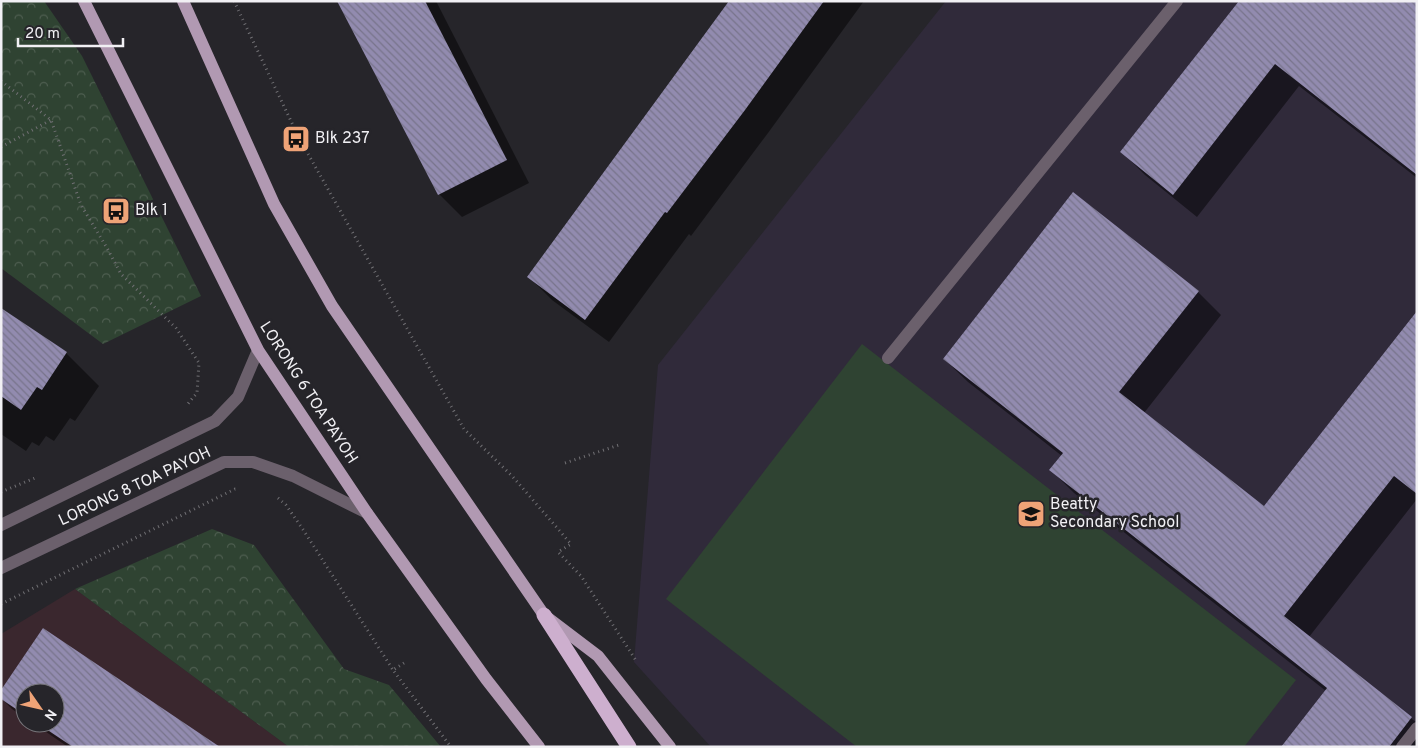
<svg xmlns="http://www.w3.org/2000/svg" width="1418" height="748" viewBox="0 0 1418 748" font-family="Overpass,sans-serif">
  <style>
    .commercial { fill: #3a272e; fill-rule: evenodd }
    .education { fill: #302a3a }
    .park { fill: url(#park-crowns) }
    .garden { fill: #2f4332 }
    .shadow { fill: #0007 }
    .building { fill: url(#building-back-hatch) }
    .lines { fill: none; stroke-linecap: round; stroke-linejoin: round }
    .path { stroke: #717074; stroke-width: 3; stroke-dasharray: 1 4; stroke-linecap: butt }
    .minor { stroke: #6b606c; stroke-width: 12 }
    .major { stroke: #b199b2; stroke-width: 12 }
    .highway { stroke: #cdafce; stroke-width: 15 }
    .labels { text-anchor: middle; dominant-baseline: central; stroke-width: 5; stroke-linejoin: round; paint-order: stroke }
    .poi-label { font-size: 16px; fill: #f1f0f4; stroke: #26252a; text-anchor: start }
    .street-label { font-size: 16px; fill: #f1f0f4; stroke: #26252a }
  </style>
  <defs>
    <pattern id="park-crowns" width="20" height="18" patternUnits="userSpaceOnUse" patternTransform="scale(1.25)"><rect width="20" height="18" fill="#2f4332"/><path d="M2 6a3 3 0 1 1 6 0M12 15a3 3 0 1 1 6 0" fill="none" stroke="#4e5e50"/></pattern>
    <pattern id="building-back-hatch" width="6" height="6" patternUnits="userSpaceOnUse" patternTransform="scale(1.25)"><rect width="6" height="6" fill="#928baf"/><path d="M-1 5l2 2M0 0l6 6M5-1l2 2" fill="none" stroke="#78748b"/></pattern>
  </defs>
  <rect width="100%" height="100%" fill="#26252a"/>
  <path class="commercial" d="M75 589 289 747H1V634ZM25 693H55V723H25Z"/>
  <polygon class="education" points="946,1 1417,1 1417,747 711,747 634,662 658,365"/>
  <g class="park">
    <polygon points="1,1 44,1 82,56 201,296 103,344 1,268"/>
    <polygon points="212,529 254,545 344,669 389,685 441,747 289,747 75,589"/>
  </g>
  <polygon class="garden" points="862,344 1296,680 1244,747 857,747 666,599"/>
  <g class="shadow">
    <polygon points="338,1 436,1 529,183 462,217 439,194"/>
    <polygon points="730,1 864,1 768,133 691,236 689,234 609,342 552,300 529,277"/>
    <polygon points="1240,1 1417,1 1417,178 1299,86 1197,217 1145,175 1122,152"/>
    <polygon points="1198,292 1221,315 1144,413 1264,507 1417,338 1417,499 1309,637 1417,723 1417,747 1283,747 1326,691 1074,493 1051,470 1062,456 968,382 944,359"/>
    <polygon points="1,310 66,353 99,386 75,421 70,418 54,441 46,436 39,446 32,442 26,451 1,434"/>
    <polygon points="43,629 218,747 68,747 33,723 55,723 55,693 25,693 25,718 12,709 1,698"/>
  </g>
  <g class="building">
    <polygon points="337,1 425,1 507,160 438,195"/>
    <polygon points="729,1 824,1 745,110 667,213 665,212 585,320 527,277"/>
    <polygon points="1239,1 1417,1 1417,175 1275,64 1173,195 1120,152"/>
    <polygon points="1073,192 1199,291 1119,392 1264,506 1417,311 1417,494 1394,476 1284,616 1412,717 1389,747 1281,747 1327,688 1049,470 1063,453 943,359"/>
    <polygon points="1,308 67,352 42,390 37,387 21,410 1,396"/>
    <polygon points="43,628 220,747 73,747 37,723 55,723 55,693 25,693 25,715 1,699 1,690"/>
  </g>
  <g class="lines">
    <g class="path">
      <polyline points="234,1 299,138 464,429 513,477 571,544 558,552 581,576 637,662"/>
      <polyline points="1,81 51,120 81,205 107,248 121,274 176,328 199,363 197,393 186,406"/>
      <polyline points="1,147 51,120"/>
      <polyline points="565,463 619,445"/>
      <polyline points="1,492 35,478"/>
      <polyline points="278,498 286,505 304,531 393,670"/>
      <polyline points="1,604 235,489 238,489"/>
      <polyline points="404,663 393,670 451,747"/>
    </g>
    <g class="minor">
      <polyline points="888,358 1177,1"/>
      <polyline points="1,525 215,421 238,397 258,350"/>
      <polyline points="1,568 224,462 253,462 293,476 367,513"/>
      <polyline points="1402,747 1417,728"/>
    </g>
    <g class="major">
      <polyline points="84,1 258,350 367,513 486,679 539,747"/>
      <polyline points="183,1 274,204 332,306 544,615 598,656 670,747"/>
    </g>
    <polyline class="highway" points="544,615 629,747"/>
  </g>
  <defs>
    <symbol id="bus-square" viewBox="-11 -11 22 22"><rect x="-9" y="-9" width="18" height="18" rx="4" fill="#efa377" stroke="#26252a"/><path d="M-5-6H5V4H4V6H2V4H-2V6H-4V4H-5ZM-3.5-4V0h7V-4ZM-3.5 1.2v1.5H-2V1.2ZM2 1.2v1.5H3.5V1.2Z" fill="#111"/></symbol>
    <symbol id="school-square" viewBox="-11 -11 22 22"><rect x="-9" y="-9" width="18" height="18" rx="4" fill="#efa377" stroke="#26252a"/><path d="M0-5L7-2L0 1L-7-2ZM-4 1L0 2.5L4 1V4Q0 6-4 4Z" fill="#111"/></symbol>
  </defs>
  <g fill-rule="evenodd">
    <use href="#bus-square" x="280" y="123" width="32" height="32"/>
    <use href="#bus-square" x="100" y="195" width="32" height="32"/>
    <use href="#school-square" x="1015" y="498" width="32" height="32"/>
  </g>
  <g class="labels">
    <g class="poi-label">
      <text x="315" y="139">Blk 237</text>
      <text x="135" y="211">Blk 1</text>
      <text x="1050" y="505">Beatty<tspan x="1050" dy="18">Secondary School</tspan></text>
    </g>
    <g class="street-label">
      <text transform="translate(308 393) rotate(57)">LORONG 6 TOA PAYOH</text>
      <text transform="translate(135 487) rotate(-25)">LORONG 8 TOA PAYOH</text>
    </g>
  </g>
  <rect width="1418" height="748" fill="none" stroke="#f1f0f4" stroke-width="5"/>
  <g transform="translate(40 708) rotate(124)"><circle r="24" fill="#26252a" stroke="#77767b"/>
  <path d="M0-4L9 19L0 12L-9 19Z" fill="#efa377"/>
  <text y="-8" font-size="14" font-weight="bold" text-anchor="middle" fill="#f1f0f4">N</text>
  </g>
  <path d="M18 38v8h105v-8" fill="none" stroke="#f1f0f4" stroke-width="2.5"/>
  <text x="25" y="38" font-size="15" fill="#f1f0f4" stroke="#26252a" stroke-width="4" paint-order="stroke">20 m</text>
</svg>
